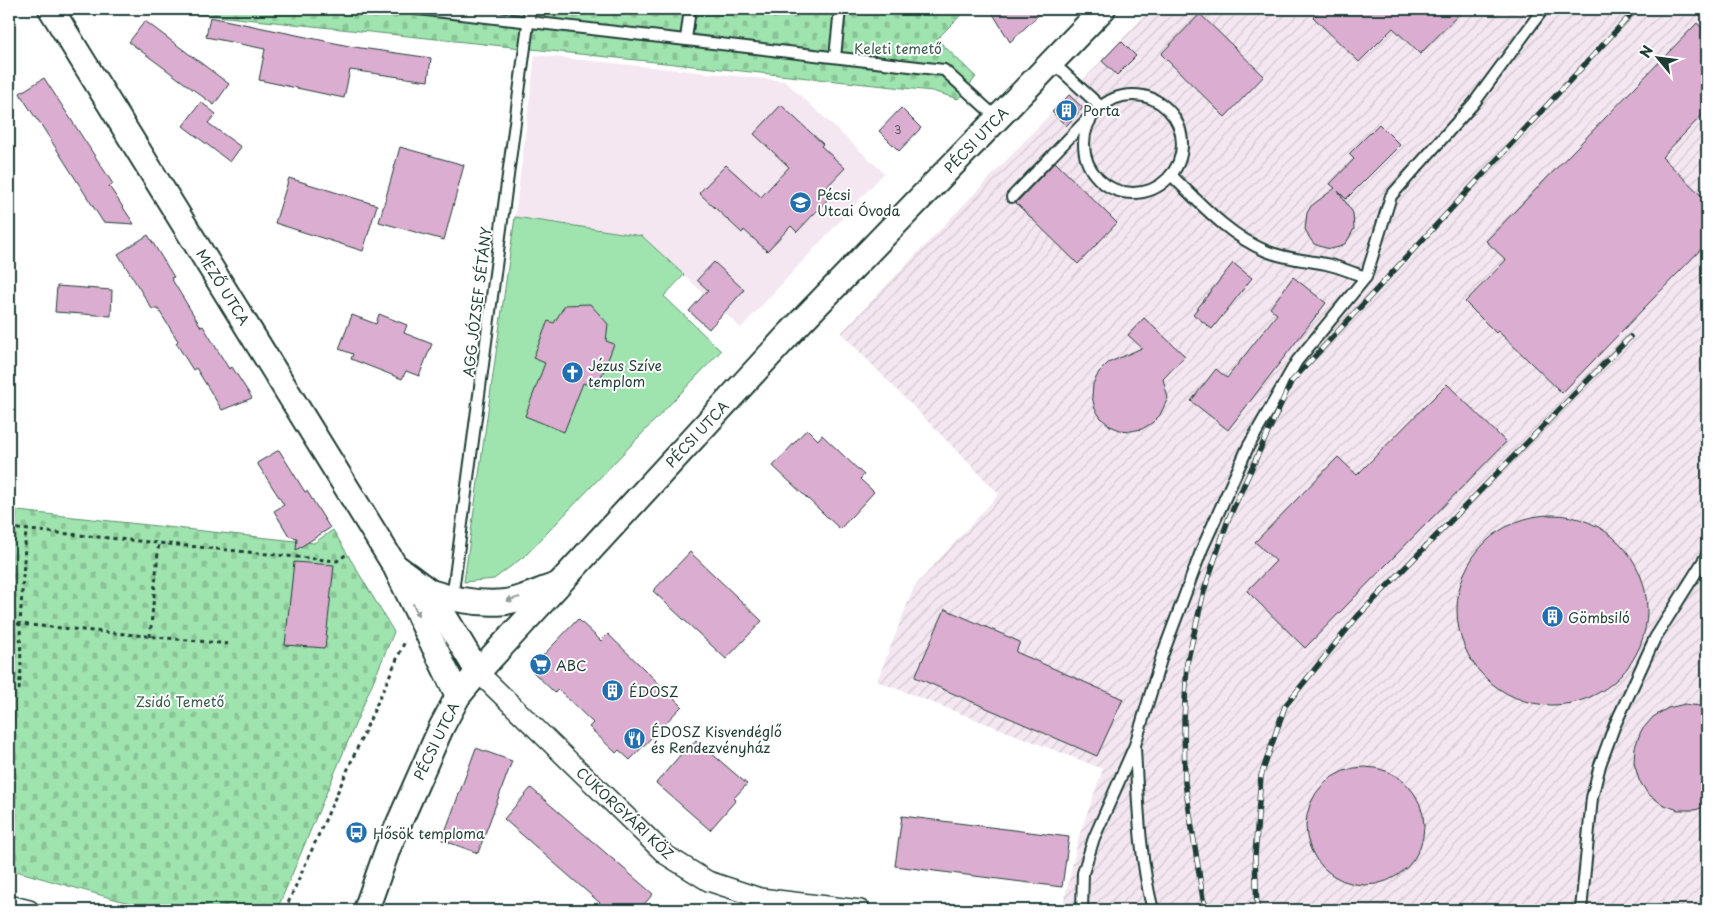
<svg xmlns="http://www.w3.org/2000/svg" width="1716" height="919" viewBox="0 0 1716 919" font-family="'Playpen Sans',sans-serif">
  <style>
    .built { fill: #f4e7f1 }
    .industrial { fill: url(#industrial-furrows) }
    .cemetery { fill: url(#cemetery-stones); stroke: #5f9071 }
    .green { fill: #9fe3ae; stroke: #5f9071 }
    .building { fill: #dbaed1; stroke: #1f3d34 }
    .lines { fill: none; stroke-linecap: round; stroke-linejoin: round }
    .service-casing { stroke: #1f3d34; stroke-width: 14 }
    .minor-casing { stroke: #1f3d34; stroke-width: 22 }
    .tertiary-casing { stroke: #1f3d34; stroke-width: 28 }
    .path { stroke: #1f3d34; stroke-width: 3; stroke-dasharray: 4 4; stroke-linecap: butt }
    .service { stroke: #fff; stroke-width: 10 }
    .minor { stroke: #fff; stroke-width: 19 }
    .tertiary { stroke: #fff; stroke-width: 24 }
    .rail-casing { stroke: #1f3d34; stroke-width: 5.5 }
    .rail { stroke: #fff; stroke-width: 4; stroke-dasharray: 11; stroke-linecap: butt }
    .oneway { fill: #8f9e9a }
    .labels { text-anchor: middle; dominant-baseline: central; stroke-width: 4; stroke-linejoin: round; paint-order: stroke }
    .number-label { font-size: 11px; fill: #4e595b }
    .park-label { font-size: 14px; fill: #395e4c; stroke: #fff }
    .poi-label { font-size: 14px; fill: #1f3d34; stroke: #fff; text-anchor: start }
    .street-label { font-size: 14px; fill: #1f3d34; stroke: #fff }
  </style>
  <defs>
    <pattern id="industrial-furrows" width="10" height="10" patternUnits="userSpaceOnUse" patternTransform="scale(1.25)"><rect width="10" height="10" fill="#f4e7f1"/><path d="M-1 1l2-2M0 10L10 0M9 11l2-2" fill="none" stroke="#d1c7cf"/></pattern>
    <pattern id="cemetery-stones" width="16" height="16" patternUnits="userSpaceOnUse" patternTransform="scale(1.25)"><rect width="16" height="16" fill="#9fe3ae"/><path d="M2 7V4a2 2 0 0 1 4 0v3zM10 15v-3a2 2 0 0 1 4 0v3z" fill="#88c496"/></pattern>
  </defs>
  <rect width="100%" height="100%" fill="#fff"/>
  <filter id="ink" filterUnits="userSpaceOnUse"><feTurbulence type="fractalNoise" baseFrequency=".02" numOctaves="2"/><feDisplacementMap in="SourceGraphic" scale="10" xChannelSelector="R" yChannelSelector="G"/><feConvolveMatrix kernelMatrix="1 2 1 2 8 2 1 2 1" color-interpolation-filters="sRGB"/></filter>
  <g filter="url(#ink)">
    <polygon class="built" points="535,55 785,81 884,173 741,328 642,236 515,217"/>
    <polygon class="industrial" points="1151,9 1707,9 1707,910 1062,910 1079,836 1103,769 877,681 914,587 999,494 841,333"/>
    <g class="cemetery">
      <polygon points="150,9 962,9 964,12 937,39 976,77 958,99 932,91"/>
      <polygon points="9,510 314,543 333,530 394,632 277,910 153,910 9,869"/>
    </g>
    <polygon class="green" points="515,217 642,236 684,275 664,296 721,351 526,555 494,579 464,582"/>
    <g class="building">
      <polygon points="990,9 1045,9 1010,42"/>
      <polygon points="1322,9 1464,9 1420,54 1393,28 1359,62 1313,17"/>
      <polygon points="1200,14 1264,76 1225,117 1161,54"/>
      <polygon points="210,17 354,47 431,58 428,81 350,70 344,98 259,80 265,49 206,37"/>
      <polygon points="145,21 229,84 214,105 129,42"/>
      <polygon points="1697,23 1707,33 1707,110 1662,157 1707,201 1707,243 1562,393 1498,331 1496,333 1465,302 1506,260 1486,241"/>
      <polygon points="1121,41 1136,56 1117,75 1102,61"/>
      <polygon points="44,78 113,184 109,186 134,224 103,222 38,120 37,120 22,97 20,93"/>
      <polygon points="1069,95 1083,108 1066,126 1052,112"/>
      <polygon points="201,102 216,114 208,123 241,147 230,162 183,126"/>
      <polygon points="781,105 823,144 821,146 845,168 821,193 828,199 797,232 791,226 767,251 744,230 742,233 699,193 726,165 761,197 789,167 754,134"/>
      <polygon points="901,108 921,128 899,151 879,131"/>
      <polygon points="1379,124 1400,145 1346,199 1338,191 1353,213 1354,229 1346,243 1339,247 1331,249 1322,247 1314,244 1309,237 1305,229 1307,213 1311,206 1335,188 1330,184 1354,159 1349,154"/>
      <polygon points="400,147 464,165 444,240 379,222"/>
      <polygon points="1055,162 1117,223 1078,264 1016,203"/>
      <polygon points="289,178 377,205 363,251 275,223"/>
      <polygon points="148,235 174,277 171,278 201,327 203,326 229,369 232,367 252,398 222,410 196,368 193,370 176,343 178,341 158,309 152,309 118,254"/>
      <polygon points="714,262 744,290 709,329 689,311 708,290 697,280"/>
      <polygon points="1233,263 1252,278 1212,329 1193,314"/>
      <polygon points="1293,277 1326,303 1228,430 1191,401 1216,369 1227,378 1277,314 1270,308"/>
      <polygon points="57,286 112,290 111,316 55,312"/>
      <polygon points="590,304 608,324 606,341 614,344 597,388 583,383 564,432 525,416 545,363 533,358 548,321 554,323 565,305"/>
      <polygon points="379,314 407,325 404,333 432,344 419,376 406,371 402,379 351,359 353,354 339,349 352,315 376,324"/>
      <polygon points="1144,318 1185,356 1163,379 1168,398 1160,415 1152,423 1142,429 1131,431 1120,430 1110,426 1101,418 1095,409 1092,396 1093,384 1099,372 1108,363 1142,348 1128,335"/>
      <polygon points="1447,384 1506,442 1305,648 1247,591 1276,561 1255,542 1338,457 1357,475"/>
      <polygon points="807,429 818,440 822,435 864,475 860,479 874,492 840,529 773,466"/>
      <polygon points="279,450 305,492 307,491 330,528 296,550 297,538 289,536 274,511 284,505 257,463"/>
      <circle cx="1552" cy="610" r="95"/>
      <polygon points="690,552 762,621 726,659 653,591"/>
      <polygon points="294,562 334,565 325,648 285,645"/>
      <polygon points="945,609 1020,642 1016,652 1123,699 1097,756 915,677"/>
      <polygon points="578,619 601,641 608,634 682,706 630,760 619,750 616,753 589,727 593,723 558,689 555,693 530,669"/>
      <polygon points="1685,704 1707,707 1707,806 1695,810 1678,810 1662,804 1648,794 1639,780 1634,763 1635,747 1641,731 1653,717 1668,708"/>
      <polygon points="696,740 747,784 734,798 736,800 710,830 656,783 682,753 684,754"/>
      <polygon points="476,748 512,761 478,853 442,840"/>
      <circle cx="1365" cy="826" r="59"/>
      <polygon points="531,788 653,894 639,910 608,910 504,819"/>
      <polygon points="902,816 1069,837 1062,887 895,866"/>
    </g>
    <g class="lines">
      <defs>
        <g id="service">
          <polyline points="418,9 944,70 997,118"/>
          <polyline points="686,39 690,9"/>
          <polyline points="835,57 840,9"/>
          <circle cx="1133" cy="144" r="49"/>
          <polyline points="1012,197 1100,106 1052,62"/>
          <polyline points="1366,277 1391,196 1474,103 1543,9"/>
          <polyline points="452,599 530,9"/>
          <path d="M1135 748C1138 802 1139 857 1153 910"/>
          <path d="M1082 910 1083 873 1094 838 1135 745 1162 656 1202 549 1248 447 1297 361 1366 277C1353 273 1340 267 1326 264 1306 260 1285 259 1266 251 1228 235 1200 203 1171 175"/>
          <polyline points="1581,910 1592,798 1600,765 1614,727 1655,638 1707,555"/>
          <polyline points="1706,910 1707,909"/>
        </g>
        <g id="minor">
          <polyline points="478,672 666,855 708,881 760,898 860,910"/>
          <polyline points="9,905 29,910"/>
        </g>
        <g id="tertiary">
          <polyline points="51,9 395,566 458,696"/>
          <polyline points="398,568 430,592 478,672"/>
          <path d="M430 592C455 600 479 605 506 602 523 599 541 590 557 585"/>
          <polyline points="366,910 388,848 441,728 458,696 478,672 791,332 1103,9"/>
        </g>
      </defs>
      <use href="#service" class="service-casing"/>
      <use href="#minor" class="minor-casing"/>
      <use href="#tertiary" class="tertiary-casing"/>
      <g class="path">
        <polyline points="9,528 337,561 347,554"/>
        <polyline points="9,623 230,644"/>
        <polyline points="150,637 159,542"/>
        <polyline points="19,690 21,669 20,624 26,530"/>
        <polyline points="285,910 405,641"/>
      </g>
      <use href="#service" class="service"/>
      <use href="#minor" class="minor"/>
      <use href="#tertiary" class="tertiary"/>
      <defs>
        <g id="rail">
          <polyline points="1208,910 1203,899 1185,783 1184,721 1187,663 1204,591 1228,520 1291,382 1636,9"/>
          <polyline points="1257,910 1255,856 1261,776 1285,706 1357,617 1630,337"/>
        </g>
      </defs>
      <use href="#rail" class="rail-casing"/>
      <use href="#rail" class="rail"/>
    </g>
    <defs><path id="oneway-solid" d="M-6-.8H1V-3.2L6.5 0L1 3.2V.8H-6Z" transform="scale(1.25)"/></defs>
    <g class="oneway">
      <use href="#oneway-solid" transform="translate(513 599) rotate(164)"/>
      <use href="#oneway-solid" transform="translate(416 610) rotate(64)"/>
    </g>
  </g>
  <defs>
    <symbol id="building-disc" viewBox="-11 -11 22 22"><circle r="9.5" fill="#1f6fb2" stroke="#fff"/><path d="M-4-6H4V6H1V3H-1V6H-4ZM-2.5-4.3h1.7v1.8h-1.7ZM.8-4.3h1.7v1.8H.8ZM-2.5-1h1.7V.8h-1.7ZM.8-1h1.7V.8H.8Z" fill="#fff"/></symbol>
    <symbol id="school-disc" viewBox="-11 -11 22 22"><circle r="9.5" fill="#1f6fb2" stroke="#fff"/><path d="M0-5L7-2L0 1L-7-2ZM-4 1L0 2.5L4 1V4Q0 6-4 4Z" fill="#fff"/></symbol>
    <symbol id="church-disc" viewBox="-11 -11 22 22"><circle r="9.5" fill="#1f6fb2" stroke="#fff"/><path d="M-1.2-6h2.4v3.5h3.3v2.4h-3.3V6h-2.4V-.1h-3.3v-2.4h3.3Z" fill="#fff"/></symbol>
    <symbol id="supermarket-disc" viewBox="-11 -11 22 22"><circle r="9.5" fill="#1f6fb2" stroke="#fff"/><path d="M-6-5.5h2.5l.6 2H6L4.5 2H-2.5L-4.4-4H-6ZM-1.5 3.2a1.3 1.3 0 1 0 .1 0ZM3 3.2a1.3 1.3 0 1 0 .1 0Z" fill="#fff"/></symbol>
    <symbol id="restaurant-disc" viewBox="-11 -11 22 22"><circle r="9.5" fill="#1f6fb2" stroke="#fff"/><path d="M-5-6h1v4h1v-4h1v4h1v-4h1v5L-1.5 .5V6h-2V.5L-5-1ZM5-6V6H3V1.5H1.5Q1.5-4 5-6Z" fill="#fff"/></symbol>
    <symbol id="bus-disc" viewBox="-11 -11 22 22"><circle r="9.5" fill="#1f6fb2" stroke="#fff"/><path d="M-5-6H5V4H4V6H2V4H-2V6H-4V4H-5ZM-3.5-4V0h7V-4ZM-3.5 1.2v1.5H-2V1.2ZM2 1.2v1.5H3.5V1.2Z" fill="#fff"/></symbol>
  </defs>
  <g fill-rule="evenodd">
    <use href="#building-disc" x="1054" y="98" width="25" height="25"/>
    <use href="#school-disc" x="788" y="190" width="25" height="25"/>
    <use href="#church-disc" x="560" y="360" width="25" height="25"/>
    <use href="#building-disc" x="1540" y="604" width="25" height="25"/>
    <use href="#supermarket-disc" x="528" y="652" width="25" height="25"/>
    <use href="#building-disc" x="600" y="678" width="25" height="25"/>
    <use href="#restaurant-disc" x="622" y="726" width="25" height="25"/>
    <use href="#bus-disc" x="344" y="820" width="25" height="25"/>
  </g>
  <g class="labels">
    <g class="number-label">
      <text x="898" y="129">3</text>
    </g>
    <g class="park-label">
      <text x="898" y="48">Keleti temető</text>
      <text x="180" y="701">Zsidó Temető</text>
    </g>
    <g class="poi-label">
      <text x="1083" y="110">Porta</text>
      <text x="817" y="194">Pécsi<tspan x="817" dy="16">Utcai Óvoda</tspan></text>
      <text x="588" y="365">Jézus Szíve<tspan x="588" dy="16">templom</tspan></text>
      <text x="1568" y="617">Gömbsiló</text>
      <text x="556" y="665">ABC</text>
      <text x="629" y="691">ÉDOSZ</text>
      <text x="651" y="731">ÉDOSZ Kisvendéglő<tspan x="651" dy="16">és Rendezvényház</tspan></text>
      <text x="373" y="833">Hősök temploma</text>
    </g>
    <g class="street-label">
      <text transform="translate(976 140) rotate(-46)">PÉCSI UTCA</text>
      <text transform="translate(223 287) rotate(58)">MEZŐ UTCA</text>
      <text transform="translate(477 302) rotate(-83)">AGG JÓZSEF SÉTÁNY</text>
      <text transform="translate(697 434) rotate(-47)">PÉCSI UTCA</text>
      <text transform="translate(436 741) rotate(-64)">PÉCSI UTCA</text>
      <text transform="translate(625 813) rotate(43)">CUKORGYÁRI KÖZ</text>
    </g>
  </g>
  <rect width="1716" height="919" fill="none" stroke="#fff" stroke-width="30"/>
  <rect x="15" y="15" width="1686" height="889" fill="none" stroke="#1f3d34" stroke-width="2" filter="url(#ink)"/>
  <g transform="translate(1658 58) rotate(299)" stroke="#ffffff" stroke-width="4" paint-order="stroke">
  <path d="M0-4L9 19L0 12L-9 19Z" fill="#1f3d34"/>
  <text y="-8" font-size="14" font-weight="bold" text-anchor="middle" fill="#1f3d34">N</text>
  </g>
</svg>
